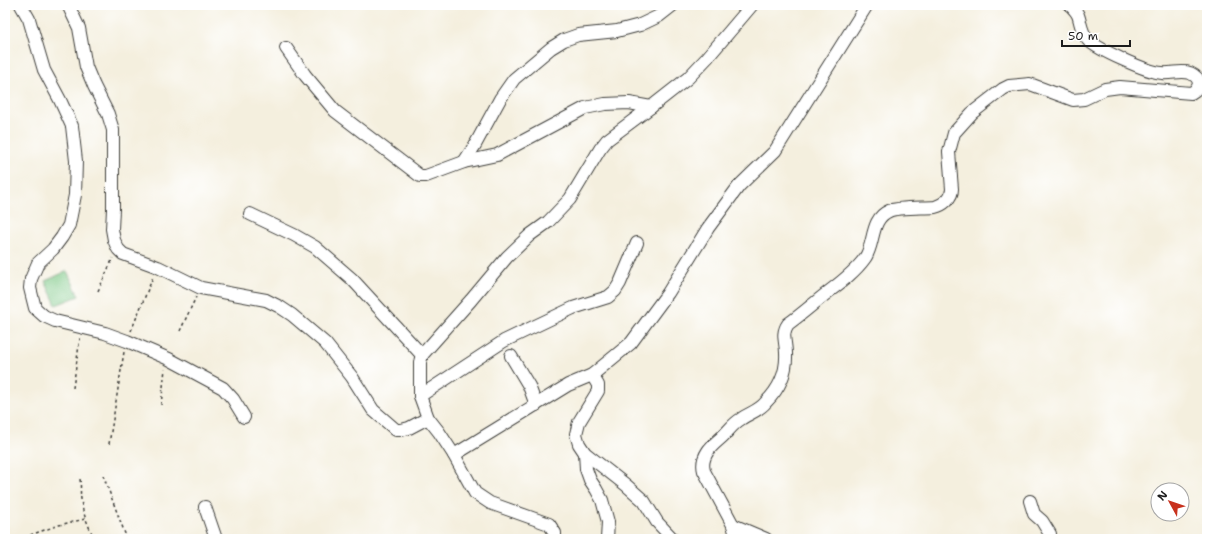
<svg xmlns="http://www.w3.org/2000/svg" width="1212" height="544" viewBox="0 0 1212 544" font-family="'Shantell Sans',sans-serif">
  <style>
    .green { fill: #7cc784; stroke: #4c7250 }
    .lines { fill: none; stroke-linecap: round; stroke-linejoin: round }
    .minor-casing { stroke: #3c3c39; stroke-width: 14 }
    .path { stroke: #3c3c39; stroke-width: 1.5; stroke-dasharray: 3 3; stroke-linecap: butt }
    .minor { stroke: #fff; stroke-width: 12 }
  </style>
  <rect width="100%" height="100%" fill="#fff"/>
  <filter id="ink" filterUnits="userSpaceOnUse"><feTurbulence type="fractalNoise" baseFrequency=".025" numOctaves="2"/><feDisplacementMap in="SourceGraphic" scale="8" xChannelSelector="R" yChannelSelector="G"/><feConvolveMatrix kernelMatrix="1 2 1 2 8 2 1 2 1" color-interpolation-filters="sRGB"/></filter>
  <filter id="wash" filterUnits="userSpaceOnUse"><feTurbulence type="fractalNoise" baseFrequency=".012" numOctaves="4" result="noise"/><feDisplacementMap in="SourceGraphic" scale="16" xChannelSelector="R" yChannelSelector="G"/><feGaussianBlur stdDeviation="0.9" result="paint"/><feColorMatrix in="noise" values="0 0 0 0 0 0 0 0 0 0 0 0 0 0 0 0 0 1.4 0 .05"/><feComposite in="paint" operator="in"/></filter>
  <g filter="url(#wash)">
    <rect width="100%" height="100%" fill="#f4efde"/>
    <polygon class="green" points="67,271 79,296 56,305 45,281"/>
  </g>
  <g filter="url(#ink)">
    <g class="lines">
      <defs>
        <g id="minor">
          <polyline points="21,5 29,19 44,70 60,100 72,126 76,161 75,195 69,225 62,237 53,249 38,263 31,279 30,288 35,308 44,316 55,321 105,333 127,341 169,359 223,388 233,399 244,417"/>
          <polyline points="68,5 79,28 86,67 94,86 108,114 113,130 113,209 112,229 114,240 118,249 123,254 158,267 201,288 266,300 280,307 292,315 325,343 352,377 373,410 396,430 401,430 409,428 428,418"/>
          <polyline points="752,5 707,58 688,78 651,107 607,140 600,149 570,199 548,222 530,235 507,257 471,300 422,355 420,362 420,396 428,418 439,432 454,455 568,385 592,375 631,343 668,293 708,228 739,186 775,151 867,5"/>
          <polyline points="286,48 305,75 335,111 420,176 426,176 464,162 497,155 585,108 605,104 629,103 651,107"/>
          <polyline points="464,162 475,145 500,99 514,79 551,48 564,40 578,35 617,31 640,25 659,16 673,5"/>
          <polyline points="250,214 294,235 315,247 352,279 422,355"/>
          <polyline points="511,356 529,386 536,405"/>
          <polyline points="592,375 598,385 598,391 579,422 576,434 579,444 585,453 626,485 644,501 657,522 673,539"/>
          <polyline points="420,396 504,341 573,308 608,297 615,291 620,283 637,243"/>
          <polyline points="585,453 586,469 590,480 596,489 602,500 608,522 607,539"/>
          <polyline points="454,455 475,493 490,503 549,524 555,533 555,539"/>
          <polyline points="1030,501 1034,514 1042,521 1050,534 1049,539"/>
          <polyline points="205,507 216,539"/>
          <polyline points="733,525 766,539"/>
          <path d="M737 539 733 525 704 471C702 464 704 457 708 451 712 445 718 441 723 436 729 430 734 423 741 419 749 413 759 411 766 402 779 389 787 372 786 353 786 342 781 334 788 324 802 314 814 303 827 293 840 283 855 272 865 258 875 244 870 219 889 211 897 207 924 208 935 207 943 205 952 198 952 189L949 152 954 133 972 113 1003 89 1009 86 1030 84 1073 100 1084 99 1105 89 1120 87 1191 93C1202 87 1201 78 1190 73 1182 70 1171 74 1162 73 1147 72 1099 50 1088 40 1081 33 1081 23 1078 15 1076 11 1073 8 1070 5"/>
        </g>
      </defs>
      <use href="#minor" class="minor-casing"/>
      <g class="path">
        <polyline points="98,291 113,258"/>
        <polyline points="131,331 153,277"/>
        <polyline points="180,331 196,297"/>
        <polyline points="73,388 80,338"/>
        <polyline points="161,405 165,369"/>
        <polyline points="109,444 124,352"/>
        <polyline points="103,475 127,539"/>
        <path d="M80 479C81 486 80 492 81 499 82 513 89 526 94 539"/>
        <polyline points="19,539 59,525 85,519"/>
      </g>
      <use href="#minor" class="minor"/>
    </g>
  </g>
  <rect width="1212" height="544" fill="none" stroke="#fff" stroke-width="20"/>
  <g transform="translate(1170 502) rotate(310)"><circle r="19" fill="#ffffff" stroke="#a4a4a4"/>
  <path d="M0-3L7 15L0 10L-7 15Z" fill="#c8321e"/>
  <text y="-6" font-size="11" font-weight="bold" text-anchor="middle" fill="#1c1c1c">N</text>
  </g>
  <path d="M1062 40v6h68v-6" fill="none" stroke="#1c1c1c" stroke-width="2"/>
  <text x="1068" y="40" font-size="12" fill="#1c1c1c" stroke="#ffffff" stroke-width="3" paint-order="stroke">50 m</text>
</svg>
